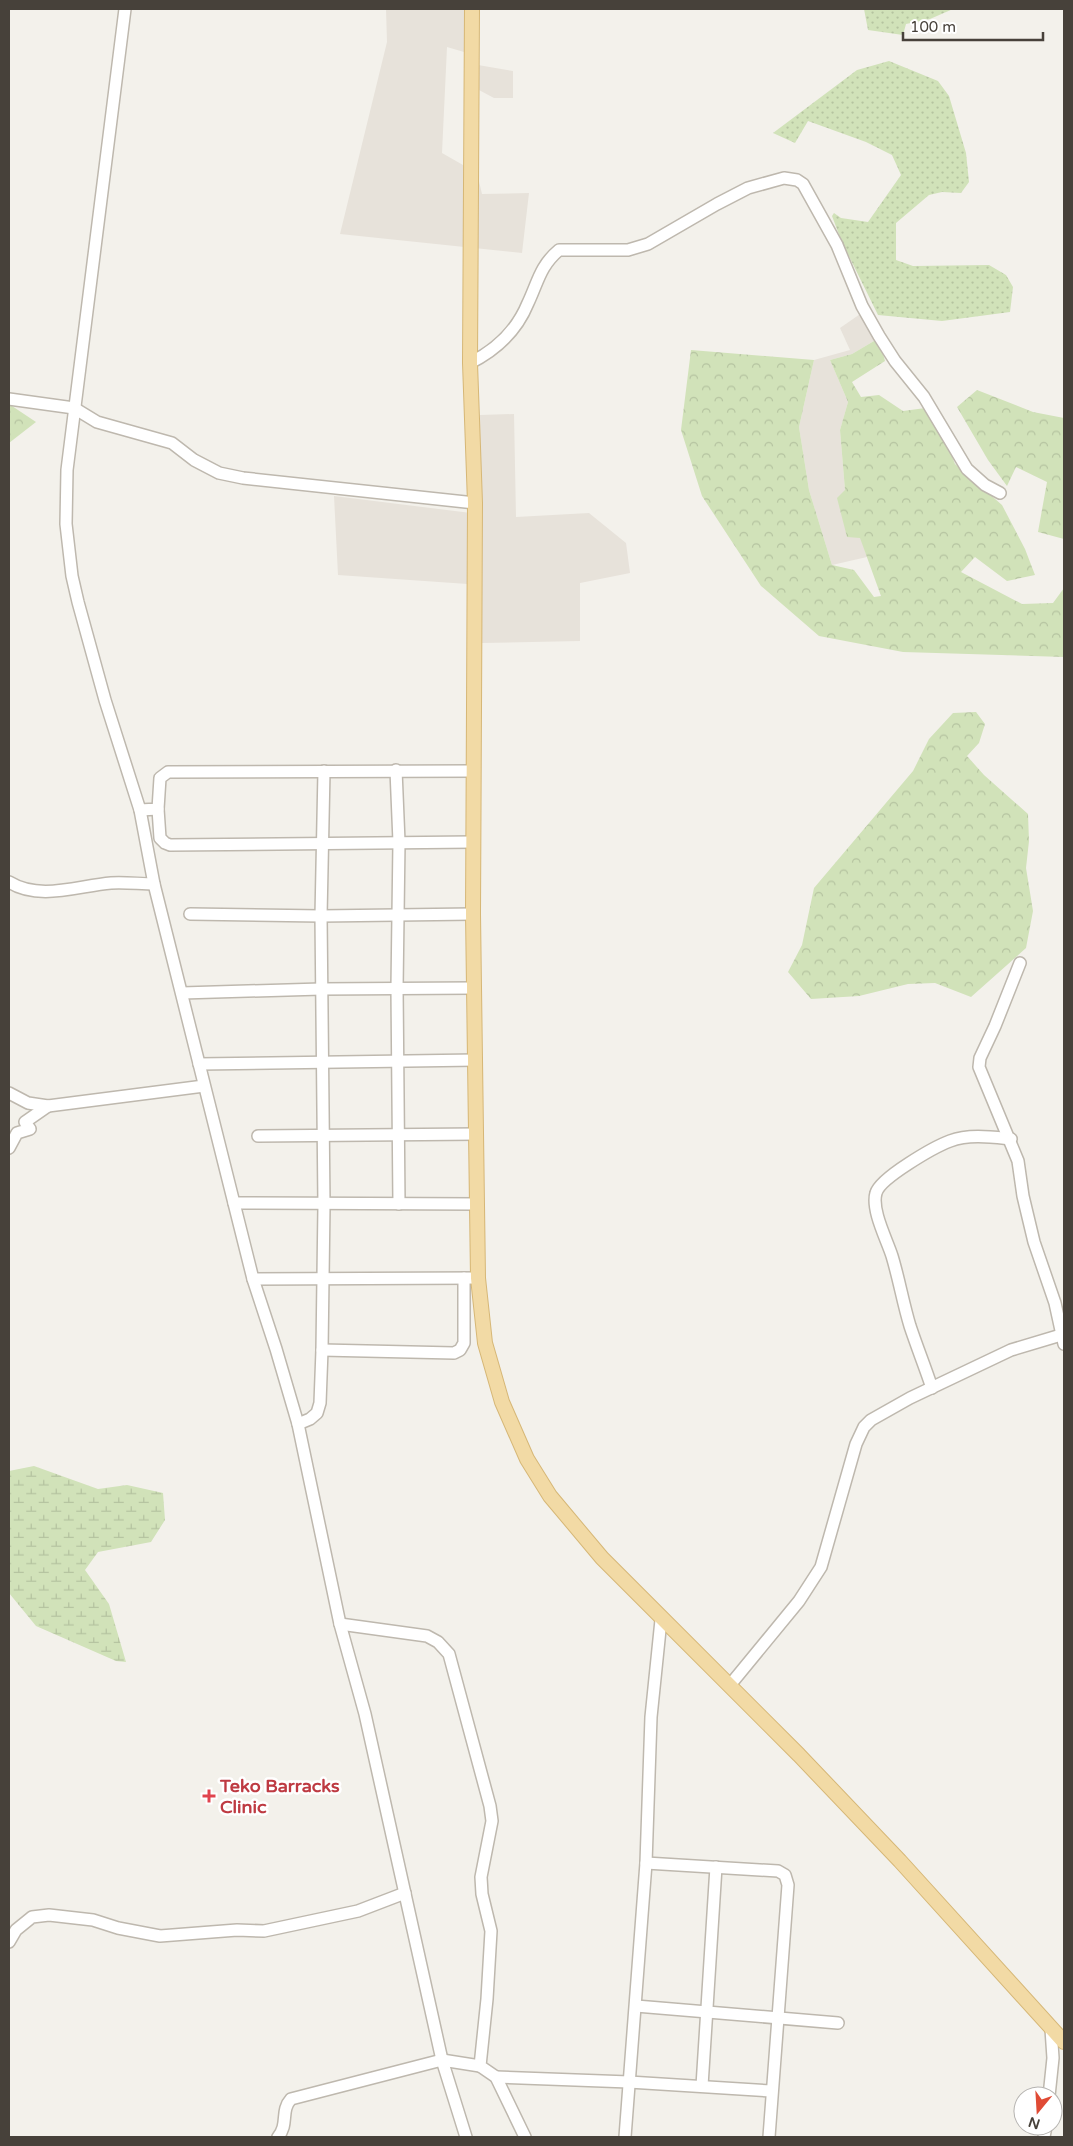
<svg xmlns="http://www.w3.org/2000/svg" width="1073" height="2146" viewBox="0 0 1073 2146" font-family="'Varela Round',sans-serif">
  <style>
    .residential { fill: #e7e2da }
    .grass { fill: url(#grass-dots) }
    .forest { fill: url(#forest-crowns) }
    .wetland { fill: url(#wetland-marsh) }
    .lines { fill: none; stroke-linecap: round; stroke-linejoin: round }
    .minor-casing { stroke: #beb8ae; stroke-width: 14 }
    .major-casing { stroke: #d6b776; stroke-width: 16 }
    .minor { stroke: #fff; stroke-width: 11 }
    .major { stroke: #f2daa5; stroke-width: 14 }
    .health-dot { fill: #e0444e; stroke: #fff; stroke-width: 2 }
    .labels { text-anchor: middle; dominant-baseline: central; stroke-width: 5; stroke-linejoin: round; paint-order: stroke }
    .health-label { font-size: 18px; font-weight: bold; fill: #be3a42; stroke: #fff; text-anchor: start }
  </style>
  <defs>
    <pattern id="grass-dots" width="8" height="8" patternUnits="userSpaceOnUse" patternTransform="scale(1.25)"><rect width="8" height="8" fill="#d1e2b9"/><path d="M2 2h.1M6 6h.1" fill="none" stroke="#b5c3a0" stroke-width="1.8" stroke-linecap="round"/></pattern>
    <pattern id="forest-crowns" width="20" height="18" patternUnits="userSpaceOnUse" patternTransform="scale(1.25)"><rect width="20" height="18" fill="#d1e2b9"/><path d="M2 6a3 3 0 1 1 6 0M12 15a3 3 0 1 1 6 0" fill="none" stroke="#b5c3a0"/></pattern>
    <pattern id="wetland-marsh" width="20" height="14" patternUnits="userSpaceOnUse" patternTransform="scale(1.25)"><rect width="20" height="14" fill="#d1e2b9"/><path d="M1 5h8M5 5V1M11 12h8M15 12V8" fill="none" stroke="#b5c3a0"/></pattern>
  </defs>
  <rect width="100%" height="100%" fill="#f3f1eb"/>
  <g class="residential">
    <polygon points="386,9 479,9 478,65 513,71 513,98 494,98 464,82 464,52 447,47 442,153 477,173 482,194 529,193 522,253 340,234 387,42"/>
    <polygon points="866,310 879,338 852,354 830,360 848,402 840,430 845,490 867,557 832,565 809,490 799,427 814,360 850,350 840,328"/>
    <polygon points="514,414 516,517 589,513 626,543 630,573 580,583 580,641 482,643 482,585 338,575 334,496 479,514 480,415"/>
  </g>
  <g class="grass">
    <polygon points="864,9 953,9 930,19 906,24 903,35 868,30"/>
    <polygon points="889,61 938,81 949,96 966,153 969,182 961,193 942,192 929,195 896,223 896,260 913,266 989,265 1006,275 1013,287 1010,312 942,321 878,315 841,240 832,216 834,213 841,218 868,222 901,175 892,155 866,142 808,121 795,143 773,133 857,70"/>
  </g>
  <g class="forest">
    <polygon points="879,338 885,361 852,382 861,397 879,395 903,411 933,407 955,464 1002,505 1025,549 1035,575 1007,581 975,557 961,572 1022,604 1053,603 1064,588 1064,657 903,652 819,636 761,586 702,496 681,430 691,350 814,360 799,427 809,490 832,565 854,570 874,597 881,596 860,538 847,537 837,498 845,490 840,430 848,402 830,360 852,354"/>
    <polygon points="977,390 1033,412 1064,418 1064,539 1038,532 1047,482 1016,467 1007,486 988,460 957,407"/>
    <polygon points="9,404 36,422 9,443"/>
    <polygon points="976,712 985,724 979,743 967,756 984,775 1028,814 1029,841 1026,868 1033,911 1026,948 971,997 935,983 908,984 859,996 811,999 788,972 802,945 814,888 913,771 929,739 953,713"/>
  </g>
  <polygon class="wetland" points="34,1466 98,1489 127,1485 163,1493 165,1520 151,1542 98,1552 85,1570 109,1604 126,1662 116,1661 36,1626 9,1593 9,1471"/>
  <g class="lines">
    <defs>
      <g id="minor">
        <polyline points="125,9 67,470 66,524 72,576 78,602 105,700 140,810 154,884 253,1279 276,1349 298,1424 340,1624 365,1714 442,2060 466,2137"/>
        <path d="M470 363C496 350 517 330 528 303 538 282 540 266 559 250H628L648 244 717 204 748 188 784 178 797 180 803 184 837 245 862 306 879 336 895 361 924 397 967 469 985 485 1000 493"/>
        <polyline points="9,399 74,408 97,422 172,443 194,460 219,473 243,478 475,503"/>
        <polyline points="396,770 399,842 397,988 399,1204"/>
        <polyline points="158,809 160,838 165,843 170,845 473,842"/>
        <polyline points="140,810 158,809 160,778 168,772 473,771"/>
        <path d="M9 882C40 901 77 886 111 883 125 882 140 884 154 884"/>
        <polyline points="190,914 321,916 473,914"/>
        <polyline points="1020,963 995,1026 980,1058 979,1067 1018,1161 1023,1196 1034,1242 1055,1303 1064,1344"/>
        <polyline points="182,993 321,989 474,988"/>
        <polyline points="199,1064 476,1060"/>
        <polyline points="9,1093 28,1103 48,1106 204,1086"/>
        <polyline points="258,1136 477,1134"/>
        <polyline points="9,1148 17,1133 30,1129 25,1122 48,1106"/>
        <polyline points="234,1203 477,1204"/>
        <polyline points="253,1279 478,1278"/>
        <polyline points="322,1350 454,1353 460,1350 464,1343 464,1278"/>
        <path d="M932 1388C925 1367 917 1347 910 1326 903 1303 899 1279 892 1256 887 1240 871 1210 876 1193 880 1178 934 1147 950 1141 969 1134 991 1137 1011 1139"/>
        <polyline points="298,1424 310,1419 317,1413 320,1403 322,1350 324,1205 321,916 324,771"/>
        <polyline points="340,1624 427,1636 438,1642 449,1654 490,1806 492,1821 481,1877 482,1894 491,1931 487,1999 480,2066 496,2077 525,2137"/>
        <polyline points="730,1685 799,1601 821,1567 856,1444 864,1427 871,1420 910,1398 1011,1350 1061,1335"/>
        <polyline points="646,1863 778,1871 785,1875 788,1885 769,2137"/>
        <polyline points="9,1942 16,1930 32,1917 49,1915 93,1920 118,1928 160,1936 237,1930 264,1931 358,1911 405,1893"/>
        <polyline points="636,2006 838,2023"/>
        <polyline points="496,2077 629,2082 771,2091"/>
        <polyline points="702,2086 716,1867"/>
        <polyline points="1049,2096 1053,2058 1051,2029"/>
        <path d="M278 2137C289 2124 280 2111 291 2099L442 2060 480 2066"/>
        <polyline points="625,2137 646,1863 651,1717 661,1620"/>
        <polyline points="1044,2137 1046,2126"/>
      </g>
      <polyline id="major" points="472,9 470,363 475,503 473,914 478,1278 485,1343 502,1402 527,1459 550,1496 602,1558 799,1755 900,1861 1064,2042"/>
    </defs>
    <use href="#minor" class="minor-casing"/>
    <use href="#major" class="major-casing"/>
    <use href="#minor" class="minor"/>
    <use href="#major" class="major"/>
  </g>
  <path class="health-dot" d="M206.5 1788.5h5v5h5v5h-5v5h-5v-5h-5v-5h5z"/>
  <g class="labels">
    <g class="health-label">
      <text x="220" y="1786">Teko Barracks<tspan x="220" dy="21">Clinic</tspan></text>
    </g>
  </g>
  <rect width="1073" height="2146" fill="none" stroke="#47413a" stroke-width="20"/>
  <g transform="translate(1038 2111) rotate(198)"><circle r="24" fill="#ffffff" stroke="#b5b3b0"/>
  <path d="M0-4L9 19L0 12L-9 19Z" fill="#e04b35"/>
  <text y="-8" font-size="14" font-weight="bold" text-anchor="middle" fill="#47413a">N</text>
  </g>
  <path d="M903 32v8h140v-8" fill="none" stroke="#47413a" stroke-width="2.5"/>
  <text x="910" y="32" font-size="15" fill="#47413a" stroke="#ffffff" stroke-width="4" paint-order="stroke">100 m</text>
</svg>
